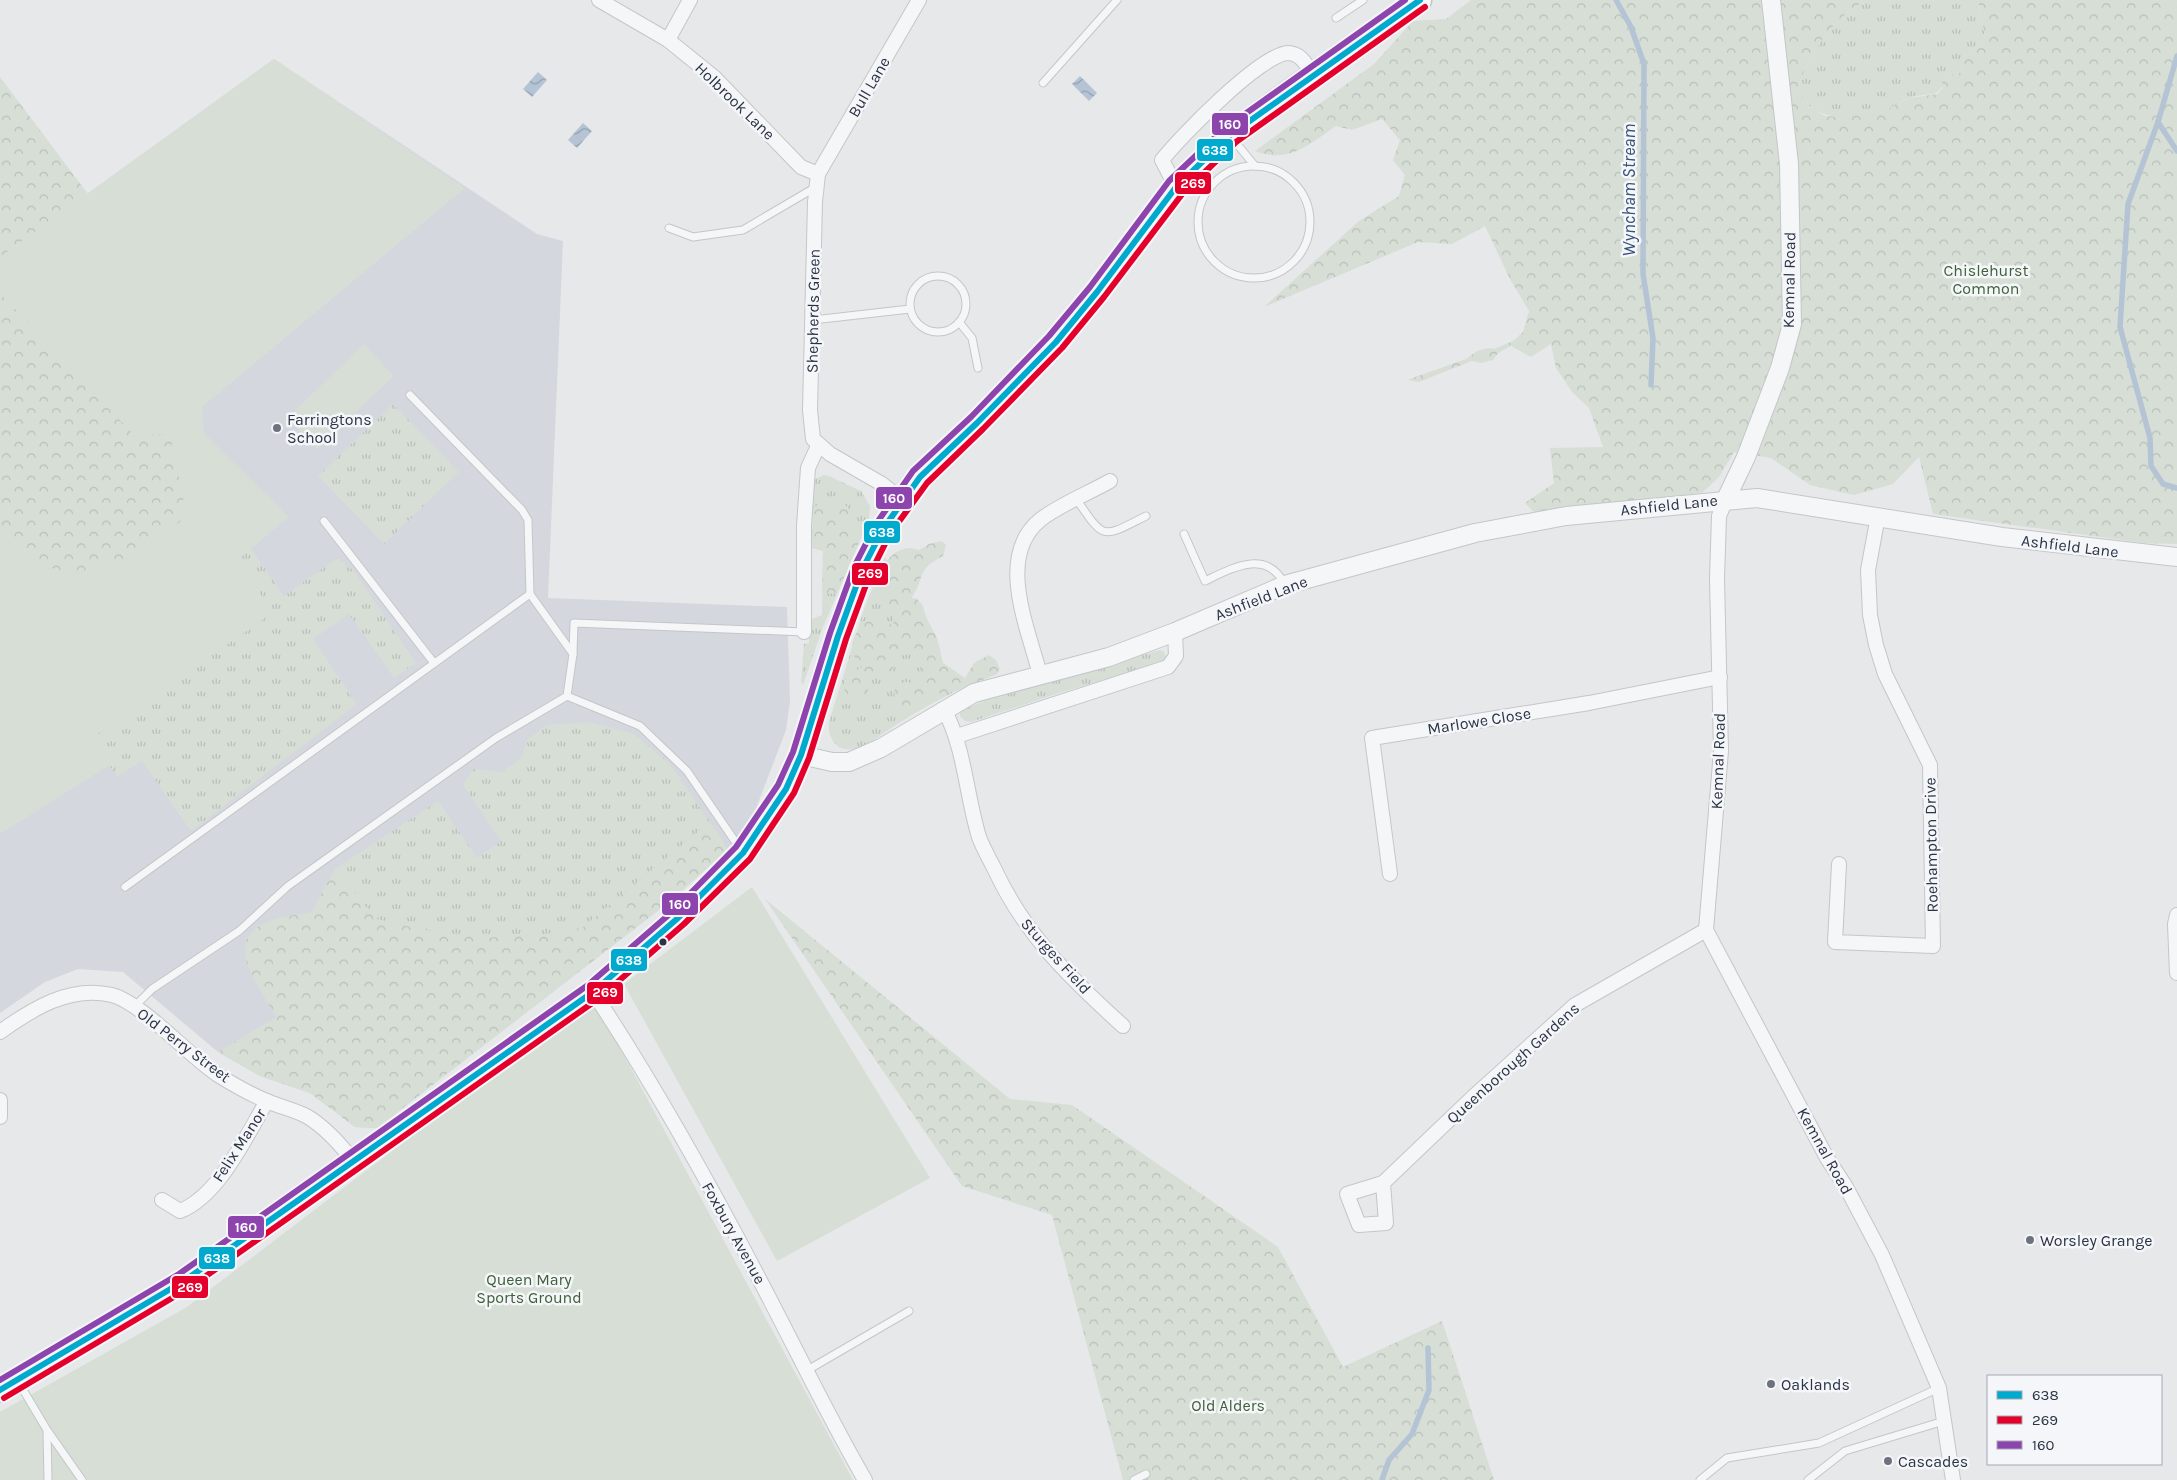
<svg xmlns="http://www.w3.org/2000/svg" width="2177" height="1480" viewBox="0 0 2177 1480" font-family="Karla,sans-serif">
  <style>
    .built { fill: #d4d7dd }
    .grass { fill: url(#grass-tufts) }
    .forest { fill: url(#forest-crowns) }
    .park { fill: #d6ded6 }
    .water { fill: url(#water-waves) }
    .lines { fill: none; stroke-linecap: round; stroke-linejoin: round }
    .stream { stroke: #b4c4d5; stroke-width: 5.5 }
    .service-casing { stroke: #c4c6c8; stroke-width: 9 }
    .minor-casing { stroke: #c4c6c8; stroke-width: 16 }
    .tertiary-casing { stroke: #c4c6c8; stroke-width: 20 }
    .primary-casing { stroke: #c2c5c8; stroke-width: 25 }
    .service { stroke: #f5f6f7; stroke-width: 7 }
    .minor { stroke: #f5f6f7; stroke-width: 14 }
    .tertiary { stroke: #f5f6f7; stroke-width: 18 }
    .primary { stroke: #f8f8f8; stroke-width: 22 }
    .bus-1-casing { stroke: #f4f6f9; stroke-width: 10 }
    .bus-2-casing { stroke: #f4f6f9; stroke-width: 10 }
    .bus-3-casing { stroke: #f4f6f9; stroke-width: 10 }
    .bus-1 { stroke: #00a9ce; stroke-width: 6 }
    .bus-2 { stroke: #e4002b; stroke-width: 6 }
    .bus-3 { stroke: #8e44ad; stroke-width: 6 }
    .poi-dot { fill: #6c737f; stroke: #f4f6f9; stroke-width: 2 }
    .bus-dot { fill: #2b3445; stroke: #f4f6f9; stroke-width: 2 }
    .labels { text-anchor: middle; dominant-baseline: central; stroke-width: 5; stroke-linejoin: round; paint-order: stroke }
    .street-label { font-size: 16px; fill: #2b3445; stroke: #f4f6f9 }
    .park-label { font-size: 16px; fill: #3f6138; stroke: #f4f6f9 }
    .poi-label { font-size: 16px; fill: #2b3445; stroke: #f4f6f9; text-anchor: start }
    .water-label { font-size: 18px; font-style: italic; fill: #34527a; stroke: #f4f6f9 }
    .line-badge { stroke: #f4f6f9; stroke-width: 2 }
    .badge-label { font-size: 14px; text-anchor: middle; font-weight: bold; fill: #fff }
  </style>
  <defs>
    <pattern id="grass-tufts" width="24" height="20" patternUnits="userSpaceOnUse" patternTransform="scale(1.25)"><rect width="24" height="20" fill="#d6ded6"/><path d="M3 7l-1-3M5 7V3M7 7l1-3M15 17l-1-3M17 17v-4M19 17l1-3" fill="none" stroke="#b8bfb9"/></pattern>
    <pattern id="forest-crowns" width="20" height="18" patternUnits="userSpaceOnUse" patternTransform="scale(1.25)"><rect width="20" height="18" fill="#d6ded6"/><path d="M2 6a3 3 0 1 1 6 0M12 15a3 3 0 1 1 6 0" fill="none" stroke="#b8bfb9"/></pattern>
    <pattern id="water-waves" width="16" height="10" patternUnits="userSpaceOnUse" patternTransform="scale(1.25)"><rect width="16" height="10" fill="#b4c4d5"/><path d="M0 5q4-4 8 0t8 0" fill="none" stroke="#93a0af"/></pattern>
  </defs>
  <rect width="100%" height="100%" fill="#e6e8ea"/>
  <polygon class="built" points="274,59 537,234 563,241 548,598 787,607 790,701 786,730 747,832 673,899 377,1128 355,1127 310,1093 260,1076 218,1052 123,972 78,969 45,982 0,1013 0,257"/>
  <g class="grass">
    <path d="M1868 0H1978L1985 37 1964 60 1961 73 1949 75C1937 101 1932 91 1909 98 1900 101 1892 109 1882 112 1861 120 1831 121 1812 108 1806 104 1801 96 1797 90 1808 56 1834 14 1868 0Z"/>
    <polygon points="393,404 459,472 384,544 318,476"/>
    <polygon points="824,475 829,476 861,491 870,506 869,519 823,627 803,685 801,682 804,644 809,643 810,620 822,615 823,551 812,548 812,542 814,485 815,479"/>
    <polygon points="251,549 284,596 337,558 354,571 416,663 394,678 349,614 313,639 357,704 191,831 142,761 117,777 92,737 265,618 265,603 241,557"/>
    <path d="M885 557 938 671 966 686C943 697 921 709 899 723 886 731 868 746 852 749 836 752 827 736 829 722L864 609Z"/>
    <polygon points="1160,650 1164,652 1166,657 1163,662 1155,665 1059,693 971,722 965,721 960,716 960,711 993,697"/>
    <polygon points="591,722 634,734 669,763 710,822 582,928 539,935 480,938 425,930 376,919 335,869 438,801 477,858 501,841 463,785 473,769 503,772 521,758 527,740 547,725"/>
  </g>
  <g class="forest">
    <path d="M1471 0H1868C1834 14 1808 56 1797 90L1810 107 1825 116 1844 117 1882 112 1909 98 1937 94 1943 88 1942 80 1949 75 1961 73 1964 60 1985 37 1978 0H2177V544L2144 543 1933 514 1919 457 1893 484 1854 495 1810 485 1771 458 1734 452 1719 477 1702 493 1534 512 1525 503 1554 483 1550 448 1603 447 1589 408 1572 392 1556 368 1551 344 1531 357 1511 346 1498 353 1493 360 1481 363 1472 361 1419 382 1407 380 1466 359 1477 351 1488 348 1494 349 1513 341 1523 332 1529 311 1510 279 1485 226 1452 244 1418 242 1264 307 1359 221 1399 196 1405 175 1393 160 1400 140 1382 119 1352 130 1336 126C1308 145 1289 164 1255 151L1374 64 1413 21 1446 19Z"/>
    <polygon points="0,77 88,194 0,257"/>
    <polygon points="0,293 134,435 170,434 187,516 138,555 68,576 19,552 0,533"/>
    <polygon points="820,503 832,506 844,504 848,508 851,525 855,527 861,537 837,594 822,593 823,551 812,548 813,508"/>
    <path d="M942 541 946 545 943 556C927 565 925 566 919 583 918 588 914 592 912 598L917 599 923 606 926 617 937 638 943 663 965 678 974 663 989 655 996 660 1000 669 997 674 953 692 934 694 926 688 925 703C915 711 911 714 898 711L894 704 895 688 901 682H923L917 647 909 654 889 658C894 665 895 669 890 677L884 678 876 673H867L868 692 862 699H852L844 690C843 673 853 674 864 665 861 662 856 659 854 656 846 643 861 621 876 618L887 626 894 623 886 591 884 564C894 552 903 545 919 550L929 544Z"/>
    <path d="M710 822 728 849 673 899 377 1128 355 1127 310 1093 260 1076 218 1052 276 1017C260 986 219 941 269 921 282 916 298 915 311 912L335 869 376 919 425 930 480 938 539 935 582 928Z"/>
    <polygon points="765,899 1010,1099 1072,1105 1278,1247 1343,1367 1442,1321 1494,1480 1123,1480 1052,1215 962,1186"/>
  </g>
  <g class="park">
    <polygon points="274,59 465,188 202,407 204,433 289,517 241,557 265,603 265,618 93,737 110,765 0,834 0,533 19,552 68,576 138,555 187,516 170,434 134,435 0,293 0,257"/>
    <polygon points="364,344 394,376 317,449 287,418"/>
    <polygon points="752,887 930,1178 777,1261 624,984"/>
    <polygon points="593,998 853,1480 0,1480 0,1412 187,1307"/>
  </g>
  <g class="water">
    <polygon points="538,72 547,80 532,97 523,89"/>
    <polygon points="1080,76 1097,93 1089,101 1072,84"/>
    <polygon points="583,123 592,131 577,148 568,140"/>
  </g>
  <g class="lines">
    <g class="stream">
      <polyline points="1616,0 1631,27 1644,64 1643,274 1653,338 1651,385"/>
      <polyline points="2177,56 2158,122 2177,151"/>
      <polyline points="2158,122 2128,204 2120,327 2150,438 2151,466 2163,484 2177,488"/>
      <polyline points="1382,1480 1389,1460 1412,1434 1429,1390 1428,1348"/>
    </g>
    <defs>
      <g id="service">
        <polyline points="1336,18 1363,0"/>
        <polyline points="1043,83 1117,0"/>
        <polyline points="1232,138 1255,166"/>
        <circle cx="1254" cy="222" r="56"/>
        <polyline points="669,228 693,237 743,230 816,187"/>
        <circle cx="938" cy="304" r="28"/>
        <polyline points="813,320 910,309"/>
        <polyline points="959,322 972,338 978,368"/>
        <polyline points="410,395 522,510 528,520 530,594"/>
        <path d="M1077 500C1105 541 1102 538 1146 516"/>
        <polyline points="324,521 434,663"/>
        <path d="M1184 534 1205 581C1232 568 1267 548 1285 585"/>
        <polyline points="573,654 574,623 804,632"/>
        <polyline points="567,696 640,726 687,771 741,850"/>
        <polyline points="125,887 530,594 573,654 567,696 496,738 288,886 239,931 152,989 134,1007"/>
        <polyline points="806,1371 909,1311"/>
        <polyline points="19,1383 47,1430 82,1480"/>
        <polyline points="47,1431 48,1480"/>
        <polyline points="1134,1480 1146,1474"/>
        <polyline points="1700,1480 1727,1458 1819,1443 1939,1388"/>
        <polyline points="1808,1480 1845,1451 1944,1421"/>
      </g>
      <g id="minor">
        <polyline points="599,0 668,40 715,78 801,167 818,174"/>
        <polyline points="668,40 690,0"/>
        <path d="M1176 187 1162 160C1180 137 1261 54 1288 53 1301 53 1306 65 1313 74"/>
        <polyline points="1726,499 1719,516 1717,578 1721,751 1706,930 1827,1158 1846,1187 1882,1255 1939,1388 1953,1480"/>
        <polyline points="902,500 882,484 830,454 813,439 810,410 815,202 818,174 919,0"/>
        <polyline points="804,632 804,526 808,468 818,446"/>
        <path d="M1040 675C1029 630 995 557 1040 520 1057 506 1089 493 1110 481"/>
        <path d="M944 709C965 749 966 794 979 837 983 848 989 858 994 868 1025 935 1069 977 1123 1026"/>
        <polyline points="957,736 1168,667 1176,656 1175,632"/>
        <polyline points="1839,864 1835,942 1933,946 1930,765 1885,674 1876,645 1870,615 1868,570 1878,516"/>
        <polyline points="1390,874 1372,738 1589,703 1720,677"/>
        <polyline points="2177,915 2175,924 2177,973"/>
        <path d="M593 992C656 1087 712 1188 765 1290 798 1353 829 1418 865 1480"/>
        <path d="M0 1032C32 1009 70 985 112 995 142 1003 189 1056 218 1075 234 1085 252 1095 269 1102 281 1107 296 1110 308 1117 326 1128 341 1145 354 1162"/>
        <polyline points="0,1100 0,1117"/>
        <polyline points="1383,1183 1472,1098 1575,1005 1706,930"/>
        <polygon points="1383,1183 1386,1223 1359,1225 1347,1194"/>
        <path d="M162 1200 180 1211C219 1196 246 1136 267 1101"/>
      </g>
      <g id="tertiary">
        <polyline points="1726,499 1746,457 1780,368 1792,324 1789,164 1771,0"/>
        <polyline points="801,755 832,762 849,762 881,748 974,693 1109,657 1175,632 1285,585 1475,533 1566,516 1757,498 2002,537 2177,557"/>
      </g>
      <polyline id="primary" points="0,1390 184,1281 593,992 678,918 743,853 786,789 801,755 838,636 862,570 883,529 920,477 977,423 1056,342 1097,292 1176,187 1230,135 1288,92 1420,0"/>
    </defs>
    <use href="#service" class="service-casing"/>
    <use href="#minor" class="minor-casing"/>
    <use href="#tertiary" class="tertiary-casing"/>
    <use href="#primary" class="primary-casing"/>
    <use href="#service" class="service"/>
    <use href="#minor" class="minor"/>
    <use href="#tertiary" class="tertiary"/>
    <use href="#primary" class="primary"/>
    <defs>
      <polyline id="bus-1" points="0,1390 184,1281 593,992 678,918 743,853 786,789 801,755 838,636 862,570 883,529 920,477 977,423 1056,342 1097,292 1176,187 1230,135 1420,0"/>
      <polyline id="bus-2" points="4,1398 189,1288 598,999 684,924 750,859 794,793 809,758 846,639 870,574 890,534 927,483 983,429 1062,348 1104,297 1183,193 1236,142 1425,7"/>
      <polyline id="bus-3" points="0,1380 179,1274 588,985 672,912 736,847 778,785 793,752 830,633 854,567 876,524 913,471 971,417 1049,336 1090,287 1169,181 1224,129 1405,0"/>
    </defs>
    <use href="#bus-1" class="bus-1-casing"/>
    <use href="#bus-2" class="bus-2-casing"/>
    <use href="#bus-3" class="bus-3-casing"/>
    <use href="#bus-1" class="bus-1"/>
    <use href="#bus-2" class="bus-2"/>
    <use href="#bus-3" class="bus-3"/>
  </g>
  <g class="poi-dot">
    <circle cx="277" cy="428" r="5"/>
    <circle cx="2030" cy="1240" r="5"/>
    <circle cx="1771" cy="1384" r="5"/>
    <circle cx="1888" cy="1461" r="5"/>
  </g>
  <circle class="bus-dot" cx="663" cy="942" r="4.5"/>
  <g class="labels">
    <g class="street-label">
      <text transform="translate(869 87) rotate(-60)">Bull Lane</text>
      <text transform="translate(735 101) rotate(44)">Holbrook Lane</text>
      <text transform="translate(1789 280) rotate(-89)">Kemnal Road</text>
      <text transform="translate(813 311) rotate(-89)">Shepherds Green</text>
      <text transform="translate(1669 505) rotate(-6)">Ashfield Lane</text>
      <text transform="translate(2070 546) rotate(7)">Ashfield Lane</text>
      <text transform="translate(1261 598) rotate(-21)">Ashfield Lane</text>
      <text transform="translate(1479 721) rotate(-9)">Marlowe Close</text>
      <text transform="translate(1718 761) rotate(-88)">Kemnal Road</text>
      <text transform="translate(1931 845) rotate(-91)">Roehampton Drive</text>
      <text transform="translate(1056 956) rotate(48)">Sturges Field</text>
      <text transform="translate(184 1045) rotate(37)">Old Perry Street</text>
      <text transform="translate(1513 1063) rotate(-42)">Queenborough Gardens</text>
      <text transform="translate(239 1145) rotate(-57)">Felix Manor</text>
      <text transform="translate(1825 1151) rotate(61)">Kemnal Road</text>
      <text transform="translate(734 1233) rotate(61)">Foxbury Avenue</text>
    </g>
    <g class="park-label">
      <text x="1986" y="270">Chislehurst<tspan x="1986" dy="18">Common</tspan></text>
      <text x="529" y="1279">Queen Mary<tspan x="529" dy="18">Sports Ground</tspan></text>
      <text x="1228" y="1405">Old Alders</text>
    </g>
    <g class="poi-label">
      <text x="287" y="419">Farringtons<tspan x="287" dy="18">School</tspan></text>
      <text x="2040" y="1240">Worsley Grange</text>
      <text x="1781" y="1384">Oaklands</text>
      <text x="1898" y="1461">Cascades</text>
    </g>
    <g class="water-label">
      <text transform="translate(1629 190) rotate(-90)">Wyncham Stream</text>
    </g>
  </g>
  <g class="line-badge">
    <rect x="1211" y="112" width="38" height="24" rx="5" fill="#8e44ad"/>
    <rect x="1196" y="138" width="38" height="24" rx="5" fill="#00a9ce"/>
    <rect x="1174" y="171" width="38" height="24" rx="5" fill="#e4002b"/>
    <rect x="875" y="486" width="38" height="24" rx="5" fill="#8e44ad"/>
    <rect x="863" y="520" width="38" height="24" rx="5" fill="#00a9ce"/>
    <rect x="851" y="562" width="38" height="24" rx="5" fill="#e4002b"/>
    <rect x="661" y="892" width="38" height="24" rx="5" fill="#8e44ad"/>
    <rect x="610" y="948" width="38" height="24" rx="5" fill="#00a9ce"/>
    <rect x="586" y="981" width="38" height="24" rx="5" fill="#e4002b"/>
    <rect x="227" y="1215" width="38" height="24" rx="5" fill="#8e44ad"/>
    <rect x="198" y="1246" width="38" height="24" rx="5" fill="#00a9ce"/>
    <rect x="171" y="1275" width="38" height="24" rx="5" fill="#e4002b"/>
  </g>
  <g class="badge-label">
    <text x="1230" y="129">160</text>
    <text x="1215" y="155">638</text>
    <text x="1193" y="188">269</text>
    <text x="894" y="503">160</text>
    <text x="882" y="537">638</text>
    <text x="870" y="578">269</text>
    <text x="680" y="909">160</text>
    <text x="629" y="965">638</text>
    <text x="605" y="997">269</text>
    <text x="246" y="1232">160</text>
    <text x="217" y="1263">638</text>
    <text x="190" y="1292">269</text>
  </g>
  <rect x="1987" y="1375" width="175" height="90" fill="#f4f6f9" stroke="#a4a8b1"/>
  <rect x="1997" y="1391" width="25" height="8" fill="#00a9ce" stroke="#a4a8b1"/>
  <text x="2032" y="1400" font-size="15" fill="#2b3445">638</text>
  <rect x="1997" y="1416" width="25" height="8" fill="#e4002b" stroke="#a4a8b1"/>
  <text x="2032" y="1425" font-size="15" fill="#2b3445">269</text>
  <rect x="1997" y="1441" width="25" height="8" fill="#8e44ad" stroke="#a4a8b1"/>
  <text x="2032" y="1450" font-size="15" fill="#2b3445">160</text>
</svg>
